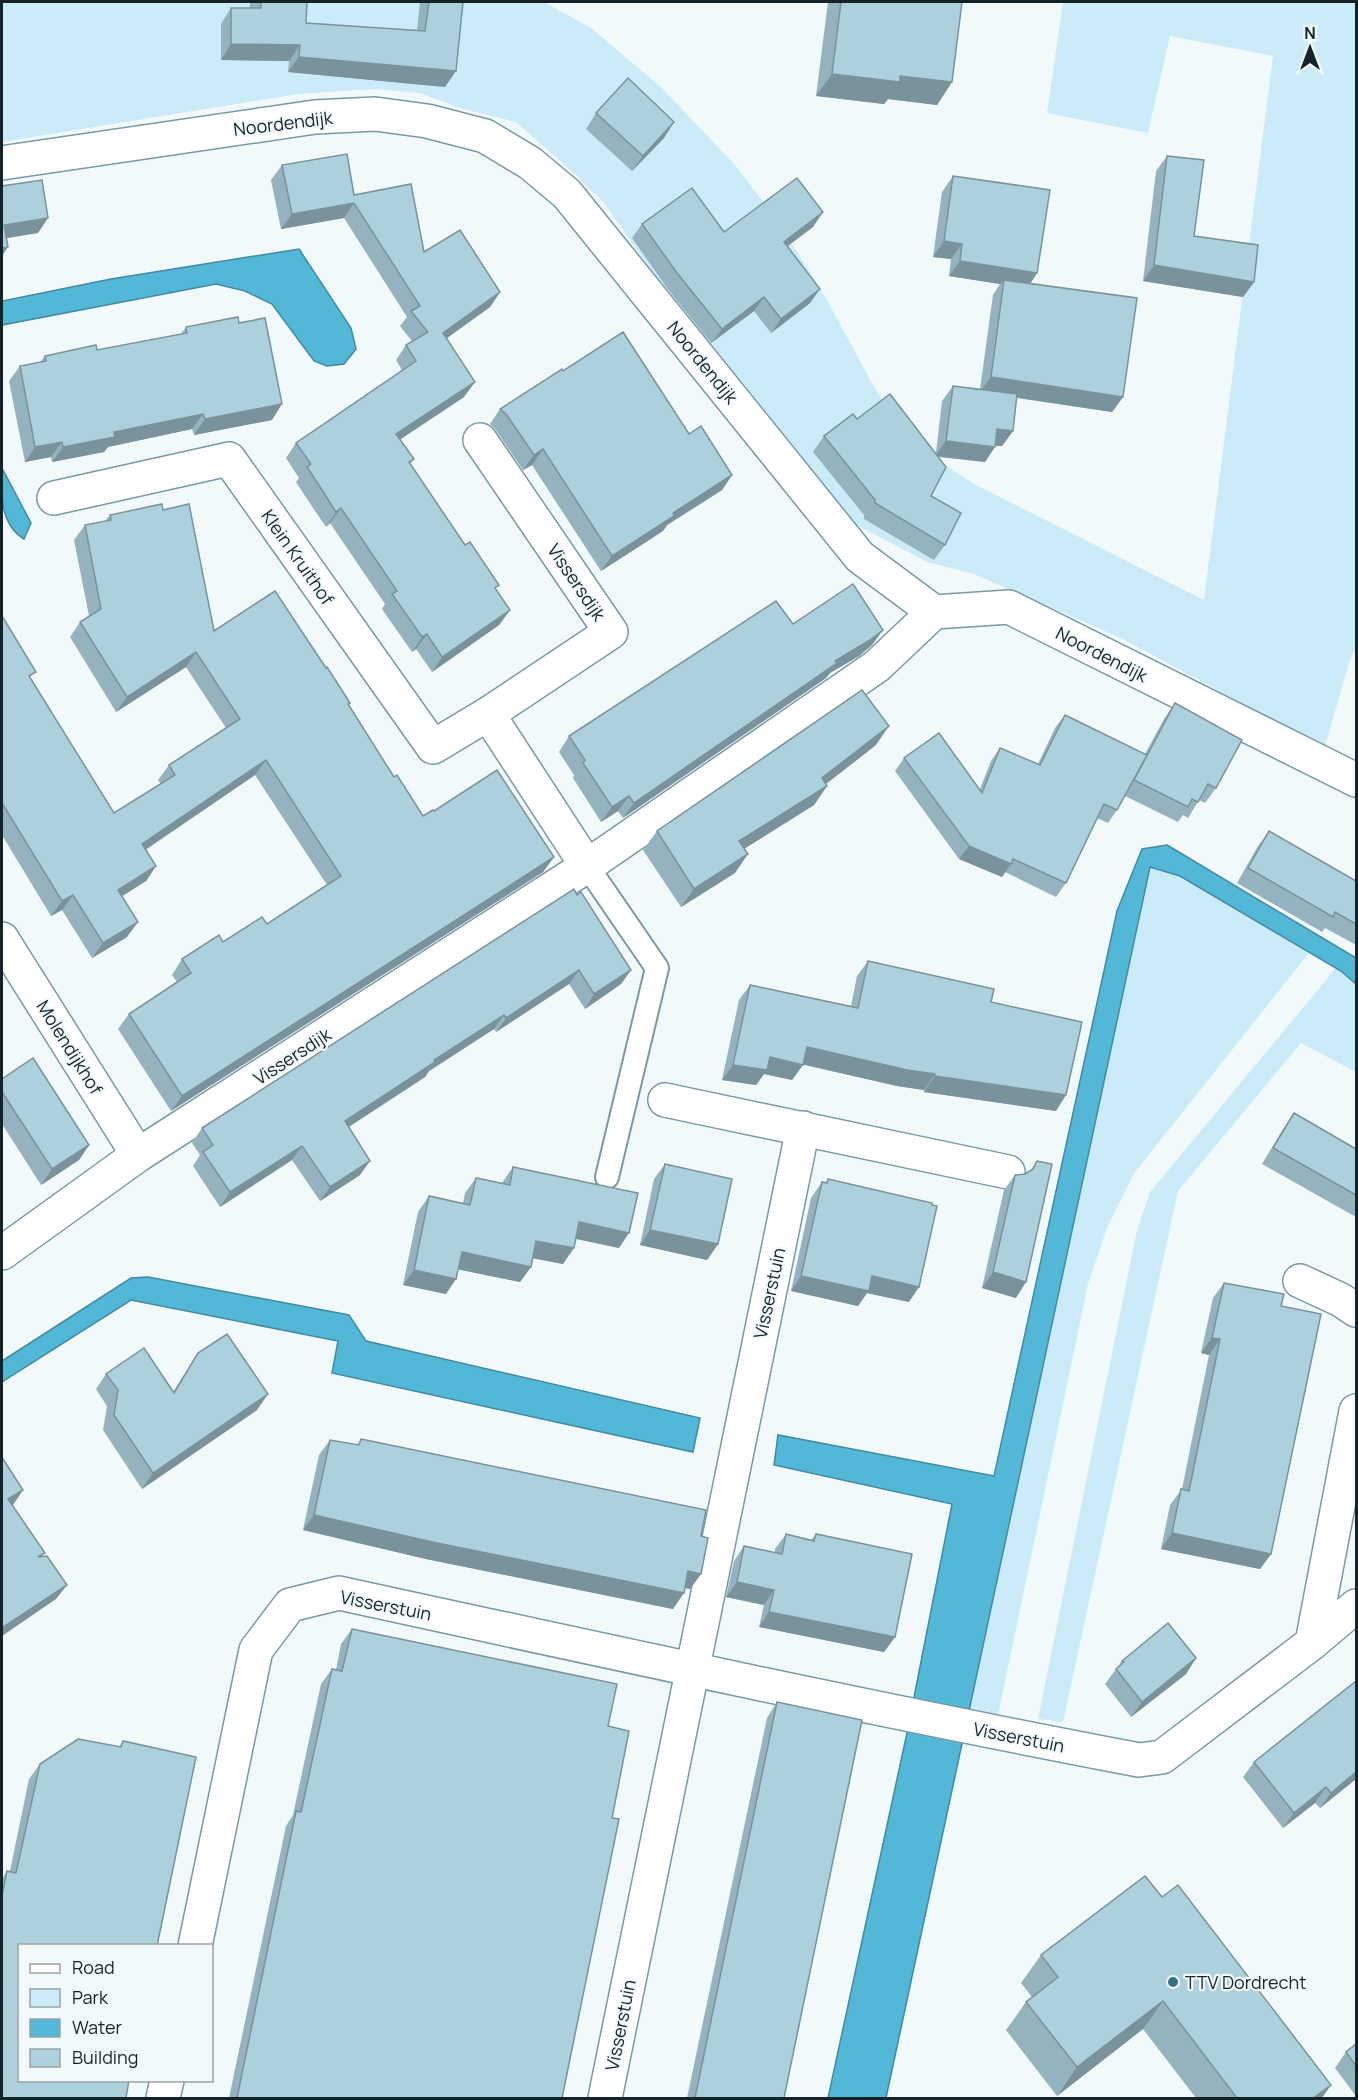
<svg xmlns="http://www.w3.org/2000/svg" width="1358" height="2100" viewBox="0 0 1358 2100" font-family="Manrope,sans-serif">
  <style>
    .green { fill: #caebf7 }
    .water { fill: #53b8d8; stroke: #408ba3; stroke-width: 1.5 }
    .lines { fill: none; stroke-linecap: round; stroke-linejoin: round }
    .lane-casing { stroke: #789aa6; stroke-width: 26 }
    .street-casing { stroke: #789aa6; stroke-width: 36 }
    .lane { stroke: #fff; stroke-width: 22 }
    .street { stroke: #fff; stroke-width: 33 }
    .wall { fill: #95b3be }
    .shaded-wall { fill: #79929b }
    .building { fill: #add0dd; stroke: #79929b; stroke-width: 1.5 }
    .poi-dot { fill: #327286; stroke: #f2f9fb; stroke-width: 2 }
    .labels { text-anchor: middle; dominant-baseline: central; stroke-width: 4.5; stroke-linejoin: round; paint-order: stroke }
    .street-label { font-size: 18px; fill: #152227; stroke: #f2f9fb }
    .poi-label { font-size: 18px; fill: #152227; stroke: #f2f9fb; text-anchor: start }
  </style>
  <rect width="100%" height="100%" fill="#f2f9fb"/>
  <g class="green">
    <polygon points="2,2 544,2 591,28 662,88 735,165 780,224 828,302 873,385 892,416 932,457 974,484 1204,600 1273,56 1170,36 1148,133 1047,113 1063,2 1356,2 1356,646 1349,663 1325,746 1287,728 1123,639 974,574 927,562 840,516 706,350 605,204 577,176 516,122 463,109 420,93 373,89 298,94 2,142"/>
    <polygon points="1150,866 1180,876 1309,953 1135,1172 1107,1228 1088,1284 998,1715 970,1708"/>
    <polygon points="1336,968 1356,984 1356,1072 1301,1043 1178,1191 1063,1722 1038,1719 1137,1230 1150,1192"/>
  </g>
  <g class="water">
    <polygon points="299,249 351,328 356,349 344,364 327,366 314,361 272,304 245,291 216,284 2,325 2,301 111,279"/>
    <path d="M2 468 31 523 24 539C0 524 1 495 2 468Z"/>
    <polygon points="1167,845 1356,958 1356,984 1341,971 1180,876 1150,867 886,2098 828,2098 907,1733 952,1504 774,1465 778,1435 994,1476 1117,911 1142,849"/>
    <polygon points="148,1277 349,1315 366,1341 700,1418 693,1452 332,1373 338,1341 131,1300 2,1382 2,1361 131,1278"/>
  </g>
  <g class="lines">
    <defs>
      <polyline id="lane" points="587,866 657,968 607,1177"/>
      <g id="street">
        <polyline points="2,163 315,117 375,114 427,121 485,136 530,163 567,194 860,557 934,612 1009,607 1356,780"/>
        <polyline points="480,440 611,632 488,714 587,866"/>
        <polyline points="54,498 229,459 433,747 488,714"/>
        <polyline points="2,939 138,1155"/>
        <polyline points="665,1100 1008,1172"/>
        <polyline points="2,1253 138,1155 587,866 877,666 934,612"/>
        <polyline points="1300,1281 1341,1300 1356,1310"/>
        <polyline points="1312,1643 1356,1606"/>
        <path d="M195 1946 256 1650 290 1605 339 1593C605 1651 871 1709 1139 1760L1162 1757 1312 1643 1356 1411"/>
        <polyline points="163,2098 167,2080"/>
        <polyline points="605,2098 803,1128"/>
      </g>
    </defs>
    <use href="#lane" class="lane-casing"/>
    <use href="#street" class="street-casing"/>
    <use href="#lane" class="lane"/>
    <use href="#street" class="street"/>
  </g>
  <g class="wall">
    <polygon points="250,2 307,2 306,23 417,31 420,2 463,2 445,87 288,72 289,61 221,60 221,24 231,8 250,8"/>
    <polygon points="828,2 962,2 952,82 937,105 888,99 884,104 816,96"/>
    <polygon points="596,113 664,138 632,171 586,129"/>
    <polygon points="1167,156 1194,236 1254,282 1243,297 1143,281 1156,171"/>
    <polygon points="282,165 354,195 424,252 500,292 490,307 447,338 464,397 400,439 414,459 410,464 510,610 499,625 432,672 416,649 412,652 382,609 385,604 330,523 326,527 311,505 296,482 299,478 286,458 296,443 402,370 396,360 406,345 412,341 400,326 407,317 344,218 281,229 271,180"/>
    <polygon points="953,176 1037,273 1030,283 1123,397 1112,412 1017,398 1013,431 1002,446 995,446 985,462 938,457 931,496 945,545 934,560 864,519 864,515 813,452 824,436 857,419 936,453 942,401 953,386 980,389 993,295 1000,284 949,276 951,259 933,257 942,192"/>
    <polygon points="642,224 724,232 813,227 788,246 810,303 771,333 754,311 711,343 667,288 632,238"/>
    <polygon points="239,323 272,420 194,435 192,429 108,447 104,452 52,462 51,457 25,462 9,381 20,366 40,362 45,356 97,350 181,334 186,327"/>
    <polygon points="563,371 689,434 732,475 722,490 667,525 663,531 601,571 532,465 523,470 495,429 490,424 500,409"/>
    <polygon points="163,510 214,631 326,668 350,703 349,705 394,777 423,816 434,811 554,857 543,872 171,1111 118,1029 129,1014 177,982 172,975 182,959 267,924 327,885 255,775 146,849 156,866 146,881 122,896 127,937 92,958 62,910 51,916 2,835 2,616 31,680 114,813 161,784 158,780 169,765 226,728 186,667 116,712 70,637 80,622 89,616 74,540 85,525 105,521 110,515"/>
    <polygon points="793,624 872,645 859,656 830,673 826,678 623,818 618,811 601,822 573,778 574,775 559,752 569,736"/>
    <polygon points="1175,703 1216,788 1205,803 1199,800 1188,818 1183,815 1178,822 1125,796 1117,810 1108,823 1097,818 1066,883 1056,897 1005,872 1002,877 959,859 895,771 904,758 980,789 991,761 1000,748 1038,764 1055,728 1065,715 1145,754 1164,719"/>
    <polygon points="876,745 826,784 827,786 814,805 744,849 735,873 681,907 643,850 657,831"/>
    <polygon points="1269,831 1356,881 1356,945 1325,928 1322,932 1237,883 1258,846"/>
    <polygon points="574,889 631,970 621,984 585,1009 569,984 496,1032 494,1029 429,1071 425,1077 348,1127 360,1175 320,1201 292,1160 220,1207 193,1166 200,1155 192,1143 202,1128"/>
    <polygon points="868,961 991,1002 1056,1111 924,1092 924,1090 897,1086 803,1064 792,1080 764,1074 756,1085 722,1080 739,1000 750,985 851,1006 857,976"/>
    <polygon points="2,1079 89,1145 79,1160 41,1185 2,1124"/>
    <polygon points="1294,1113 1356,1149 1356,1217 1262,1164 1283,1129"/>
    <polygon points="1037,1161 1016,1298 982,1288 1004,1190 1015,1175 1025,1174 1030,1171"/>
    <polygon points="665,1164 718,1244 707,1260 640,1245 654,1179"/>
    <polygon points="513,1167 619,1248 576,1239 563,1264 533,1258 531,1267 520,1282 458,1269 446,1294 403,1285 418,1212 429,1196 463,1203 465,1193 476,1178 502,1183"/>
    <polygon points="828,1179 909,1302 867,1293 858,1306 791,1291 811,1198 822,1182 825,1183"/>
    <polygon points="1224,1283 1281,1306 1271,1554 1260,1569 1161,1549 1170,1505 1182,1489 1209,1355 1201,1353 1213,1298"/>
    <polygon points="198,1353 257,1410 142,1489 103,1430 107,1406 96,1389 106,1374 173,1392"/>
    <polygon points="361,1439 701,1536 701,1574 690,1589 685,1588 673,1609 426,1559 303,1530 319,1455 330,1440 357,1445"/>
    <polygon points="786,1534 811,1540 816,1534 895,1637 884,1652 759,1627 764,1605 726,1597 734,1561 744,1546 775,1553 775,1549"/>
    <polygon points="352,1629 608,1726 612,1818 562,2098 229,2098 286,1826 293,1815 321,1684 332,1669 336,1670 341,1644"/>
    <polygon points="1196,1658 1186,1674 1131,1717 1105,1684 1122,1661"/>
    <polygon points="777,1702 784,2098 687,2098 767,1718"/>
    <polygon points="123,1741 126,2098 2,2098 2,1879 7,1871 10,1871 29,1779 40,1764 119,1747"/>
    <polygon points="1254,1762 1356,1779 1320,1808 1315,1803 1283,1828 1243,1777"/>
    <polygon points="1145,1876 1322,2098 1196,2098 1143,2029 1057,2096 1006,2030 1026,2002 1032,1997 1021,1983 1041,1955"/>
    <polygon points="1356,2044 1356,2096 1335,2068 1346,2052"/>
  </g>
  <g class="shaded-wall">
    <polygon points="231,44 300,45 289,61 221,60"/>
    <polygon points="299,57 456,71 445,87 288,72"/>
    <polygon points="832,74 900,76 952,82 937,105 888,99 884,104 816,96"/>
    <polygon points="674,122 664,138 632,171 643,156"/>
    <polygon points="354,203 344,218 281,229 292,214"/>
    <polygon points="823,212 813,227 774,256 784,242"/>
    <polygon points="48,218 38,233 2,239 4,225"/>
    <polygon points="944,241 962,244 951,259 933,257"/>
    <polygon points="8,247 2,256 2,248"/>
    <polygon points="960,261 1037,273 1027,289 1004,280 1000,284 949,276"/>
    <polygon points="1154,265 1254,282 1243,297 1143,281"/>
    <polygon points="820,289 810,303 771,333 781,319"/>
    <polygon points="500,292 490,307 433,348 443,333"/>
    <polygon points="764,297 754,311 711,343 722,329"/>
    <polygon points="991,377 1123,397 1112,412 980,392"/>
    <polygon points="475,382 464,397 386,449 396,434"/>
    <polygon points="282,404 272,420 194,435 205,419"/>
    <polygon points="203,414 192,429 108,447 104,452 52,462 63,447 114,432"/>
    <polygon points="997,429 1013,431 1002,446 986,445"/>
    <polygon points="946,441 995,447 985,462 935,456"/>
    <polygon points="62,442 51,457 25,462 35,447"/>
    <polygon points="543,449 532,465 523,470 534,455"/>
    <polygon points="732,475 722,490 667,525 663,531 601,571 612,556 673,513"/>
    <polygon points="341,508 330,523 326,527 336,512"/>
    <polygon points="510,610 499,625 432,672 442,657"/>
    <polygon points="883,630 872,645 859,656 830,673 826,678 623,818 634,803 835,661"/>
    <polygon points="427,634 416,649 412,652 422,637"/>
    <polygon points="196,652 186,667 116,712 127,697"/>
    <polygon points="889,726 876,745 809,797 822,778"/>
    <polygon points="266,760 255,775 132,859 142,844"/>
    <polygon points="827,786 814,805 726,860 739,841"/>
    <polygon points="629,796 618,811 601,822 612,807"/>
    <polygon points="969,846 1011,864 1002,877 959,859"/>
    <polygon points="748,854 735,873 681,907 694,889"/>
    <polygon points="554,857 543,872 171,1111 182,1096"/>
    <polygon points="156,866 146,881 108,905 118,890"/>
    <polygon points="73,895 62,910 51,916 62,901"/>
    <polygon points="138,922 127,937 92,958 103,943"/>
    <polygon points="579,970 569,984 496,1032 506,1018"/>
    <polygon points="631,970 621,984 585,1009 594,994"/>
    <polygon points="504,1015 494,1029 429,1071 425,1077 335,1136 345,1121 434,1060"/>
    <polygon points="807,1047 935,1074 924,1090 897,1086 796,1063"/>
    <polygon points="770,1057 803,1065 792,1080 764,1074 756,1085 722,1080 733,1065"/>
    <polygon points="935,1076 1066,1095 1056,1111 924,1092"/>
    <polygon points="89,1145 79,1160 41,1185 52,1169"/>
    <polygon points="302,1146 292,1160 220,1207 230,1192"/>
    <polygon points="370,1161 360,1175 320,1201 330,1187"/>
    <polygon points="579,1222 629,1233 619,1248 568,1237"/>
    <polygon points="650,1230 718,1244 707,1260 640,1245"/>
    <polygon points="536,1241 574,1248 563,1264 526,1257"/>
    <polygon points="462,1252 531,1267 520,1282 451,1268"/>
    <polygon points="414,1270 456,1279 446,1294 403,1285"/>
    <polygon points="993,1272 1026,1282 1016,1298 982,1288"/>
    <polygon points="801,1276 872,1276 919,1287 909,1302 867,1293 858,1306 791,1291"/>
    <polygon points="1212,1338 1220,1339 1209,1355 1201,1353"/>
    <polygon points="268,1394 257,1410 142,1489 153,1473"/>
    <polygon points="23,1490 13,1505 2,1512 8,1499"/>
    <polygon points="314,1515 684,1593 673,1609 426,1559 303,1530"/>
    <polygon points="1172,1533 1271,1554 1260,1569 1161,1549"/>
    <polygon points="688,1571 701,1574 690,1589 677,1586"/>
    <polygon points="737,1582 774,1590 764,1605 726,1597"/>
    <polygon points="67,1585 56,1599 2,1636 2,1628"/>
    <polygon points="769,1612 895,1637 884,1652 759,1627"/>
    <polygon points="1196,1658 1186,1674 1131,1717 1142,1702"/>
    <polygon points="1356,1772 1356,1779 1320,1808 1331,1793"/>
    <polygon points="1326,1787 1315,1803 1283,1828 1294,1813"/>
    <polygon points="1163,2001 1143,2029 1057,2096 1077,2067"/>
    <polygon points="1331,2085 1322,2098 1313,2098"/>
  </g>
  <g class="building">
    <polygon points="261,2 307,2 306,23 425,31 429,2 463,2 456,71 299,57 300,45 231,44 231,8 261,8"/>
    <polygon points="841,2 962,2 952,82 900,76 900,82 832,74"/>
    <polygon points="628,78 674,122 643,156 596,113"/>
    <polygon points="347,154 354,195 411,184 424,252 460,230 500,292 443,333 475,382 396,434 414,459 409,462 465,545 470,542 499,585 495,588 510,610 442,657 427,634 422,637 392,594 397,591 341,508 336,512 322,490 307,467 311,464 296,443 416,361 406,345 428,332 411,311 420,306 354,203 292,214 282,165"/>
    <polygon points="1167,156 1204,160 1194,236 1258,245 1254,282 1154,265"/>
    <polygon points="953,176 1050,190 1037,273 960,261 962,244 944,241"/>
    <polygon points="797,178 823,212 784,242 820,289 781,319 764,297 722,329 677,273 642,224 692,188 724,232"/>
    <polygon points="42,180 48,218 4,225 8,247 2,248 2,186"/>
    <polygon points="1004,280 1137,298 1123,397 991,377"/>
    <polygon points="238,317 239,323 265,318 282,404 205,419 203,414 114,432 115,437 63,447 62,442 35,447 20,366 46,361 45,356 96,345 97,350 187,333 186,327"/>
    <polygon points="623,332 689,434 701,426 732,475 673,513 674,516 612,556 543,449 534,455 506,414 500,409 562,369 563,371"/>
    <polygon points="953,386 1017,394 1013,431 997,429 995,447 946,441"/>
    <polygon points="890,394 946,467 931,496 961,513 945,545 875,503 875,500 824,436 853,414 857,419"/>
    <polygon points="162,504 163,510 189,504 214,631 275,591 326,668 327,667 350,703 348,704 394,777 397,775 423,816 433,810 434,811 497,770 554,857 182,1096 129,1014 191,973 182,959 219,935 223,942 262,917 267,924 341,876 266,760 142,844 156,866 118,890 138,922 103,943 73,895 62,901 2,803 2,616 36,672 29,676 114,813 175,775 169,765 240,719 196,652 127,697 80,622 101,609 85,525 111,520 110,515"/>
    <polygon points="853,584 883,630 870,640 835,661 837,663 634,803 629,796 612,807 583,763 585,760 569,736 776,601 793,624"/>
    <polygon points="862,690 889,726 822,778 827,786 739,841 748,854 694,889 657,831"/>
    <polygon points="1175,703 1242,740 1216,788 1208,784 1198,802 1192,799 1188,807 1134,780"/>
    <polygon points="1065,715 1147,755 1117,810 1104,804 1066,883 1013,859 1011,864 969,846 904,758 939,733 982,793 1000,748 1040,765"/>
    <polygon points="1269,831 1356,881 1356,924 1335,912 1333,917 1248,868"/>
    <polygon points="574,889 577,895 581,892 631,970 594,994 579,970 506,1018 504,1015 434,1060 435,1062 345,1121 370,1161 330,1187 302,1146 230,1192 203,1152 213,1145 202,1128"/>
    <polygon points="868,961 994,989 991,1002 1082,1022 1066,1095 935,1076 935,1074 907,1070 807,1047 803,1065 770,1057 767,1070 733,1065 750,985 858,1008"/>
    <polygon points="33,1058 89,1145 52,1169 2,1092 2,1079"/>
    <polygon points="1294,1113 1356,1149 1356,1195 1273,1148"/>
    <polygon points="1037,1161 1052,1164 1026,1282 993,1272 1015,1175 1025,1174 1033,1169"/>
    <polygon points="665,1164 732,1179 718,1244 650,1230"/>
    <polygon points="513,1167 638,1193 629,1233 579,1222 574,1248 536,1241 531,1267 462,1252 456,1279 414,1270 429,1196 470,1205 476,1178 510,1185"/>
    <polygon points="828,1179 932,1203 932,1205 937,1206 919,1287 872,1276 869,1291 801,1276 822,1182 827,1183"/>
    <polygon points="1224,1283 1284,1294 1281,1306 1321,1314 1271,1554 1172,1533 1181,1489 1189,1491 1220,1339 1212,1338"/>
    <polygon points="227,1334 268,1394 153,1473 114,1415 118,1390 106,1374 144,1348 174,1393 198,1353"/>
    <polygon points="361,1439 706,1510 701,1536 708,1538 701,1574 688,1571 684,1593 437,1543 314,1515 330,1440 359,1445"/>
    <polygon points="3,1459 23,1490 8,1499 45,1553 38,1557 47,1556 67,1585 2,1628 2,1460"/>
    <polygon points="786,1534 814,1541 816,1534 912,1554 895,1637 769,1612 774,1590 737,1582 744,1546 782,1554"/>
    <polygon points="1168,1623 1196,1658 1142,1702 1116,1669 1124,1662 1122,1661"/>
    <polygon points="352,1629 617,1684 608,1726 629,1731 612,1818 619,1819 562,2098 237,2098 296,1811 301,1812 332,1669 342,1671"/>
    <polygon points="1356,1681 1356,1772 1331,1793 1326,1787 1294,1813 1254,1762"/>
    <polygon points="777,1702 862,1720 784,2098 695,2098"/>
    <polygon points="78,1739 121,1747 123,1741 196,1757 157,1946 20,1946 20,2080 129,2080 126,2098 2,2098 2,1895 7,1871 16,1873 40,1764"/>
    <polygon points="1145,1876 1162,1897 1178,1885 1331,2085 1313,2098 1237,2098 1163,2001 1077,2067 1026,2002 1058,1977 1041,1955"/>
    <polygon points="1356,2044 1356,2066 1346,2052"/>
  </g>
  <circle class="poi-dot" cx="1173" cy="1982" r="6"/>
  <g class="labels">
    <g class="street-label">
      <text transform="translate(283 123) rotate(-7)">Noordendijk</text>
      <text transform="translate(703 362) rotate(51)">Noordendijk</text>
      <text transform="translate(298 557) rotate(55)">Klein Kruithof</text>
      <text transform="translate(577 582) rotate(56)">Vissersdijk</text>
      <text transform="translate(1102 654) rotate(27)">Noordendijk</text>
      <text transform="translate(70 1047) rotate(58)">Molendijkhof</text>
      <text transform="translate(292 1056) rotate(-33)">Vissersdijk</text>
      <text transform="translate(769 1293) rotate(-78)">Visserstuin</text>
      <text transform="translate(386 1605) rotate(11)">Visserstuin</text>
      <text transform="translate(1019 1737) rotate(11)">Visserstuin</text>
      <text transform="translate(620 2025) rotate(-79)">Visserstuin</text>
    </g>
    <g class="poi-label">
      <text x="1185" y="1982">TTV Dordrecht</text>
    </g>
  </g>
  <rect width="1358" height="2100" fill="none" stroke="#152227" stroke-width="6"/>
  <rect x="18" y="1944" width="195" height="138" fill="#f2f9fb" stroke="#9aa3a6" stroke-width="1.5"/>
  <rect x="30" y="1964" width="30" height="9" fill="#ffffff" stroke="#9aa3a6" stroke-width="1.5"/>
  <text x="72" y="1974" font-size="18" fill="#152227">Road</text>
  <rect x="30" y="1989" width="30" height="18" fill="#caebf7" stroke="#9aa3a6" stroke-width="1.5"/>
  <text x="72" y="2004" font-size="18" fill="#152227">Park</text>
  <rect x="30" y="2019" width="30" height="18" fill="#53b8d8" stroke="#9aa3a6" stroke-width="1.5"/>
  <text x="72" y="2034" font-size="18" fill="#152227">Water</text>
  <rect x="30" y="2049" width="30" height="18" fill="#add0dd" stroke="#9aa3a6" stroke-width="1.5"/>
  <text x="72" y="2064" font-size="18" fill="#152227">Building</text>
  <g transform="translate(1310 48)" stroke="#f2f9fb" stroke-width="4.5" paint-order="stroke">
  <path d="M0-4.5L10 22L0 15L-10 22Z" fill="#152227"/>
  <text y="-9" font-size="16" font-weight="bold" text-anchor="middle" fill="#152227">N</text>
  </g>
</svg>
